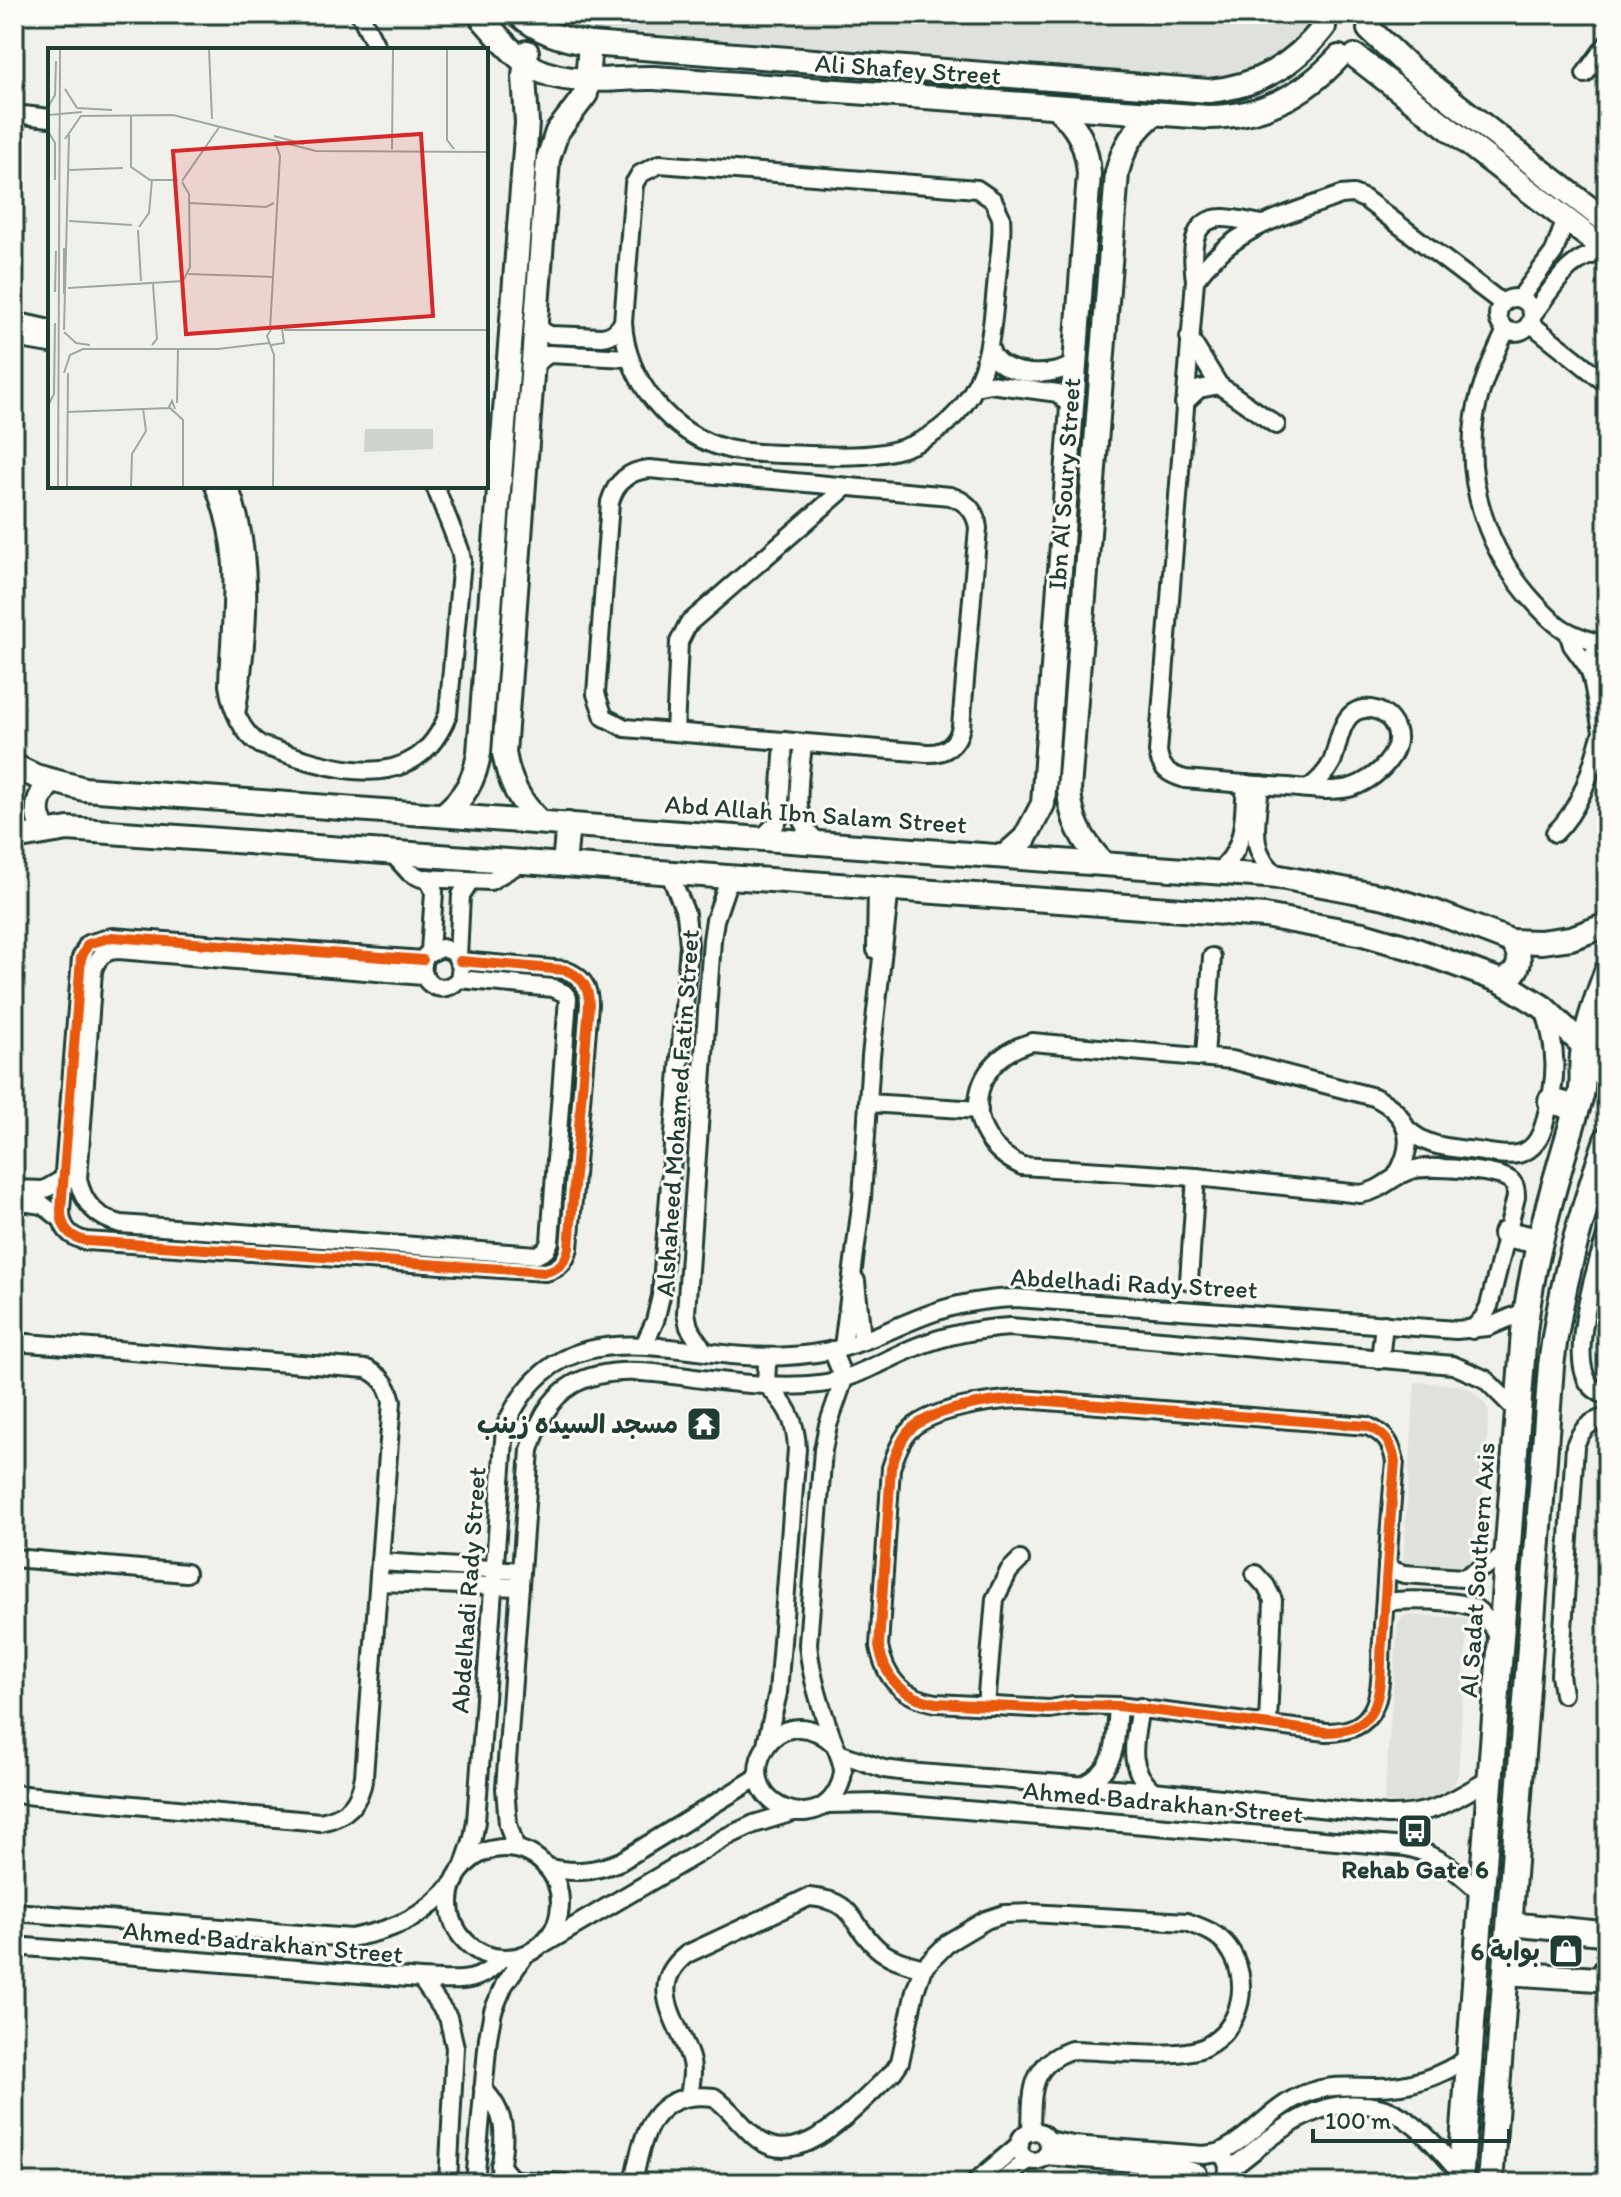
<svg xmlns="http://www.w3.org/2000/svg" width="1621" height="2197" viewBox="0 0 1621 2197" font-family="Itim,'Playpen Sans Arabic',sans-serif">
  <style>
    .built { fill: #dfe2dc }
    .lines { fill: none; stroke-linecap: round; stroke-linejoin: round }
    .street-casing { stroke: #1f3d34; stroke-width: 22 }
    .secondary-casing { stroke: #1f3d34; stroke-width: 28 }
    .primary-casing { stroke: #1f3d34; stroke-width: 30 }
    .street { stroke: #fdfcf7; stroke-width: 16 }
    .secondary { stroke: #fdfcf7; stroke-width: 22 }
    .primary { stroke: #fdfcf7; stroke-width: 24 }
    .cycleway-casing { stroke: #fdfcf7; stroke-width: 15 }
    .cycleway { stroke: #e8590c; stroke-width: 10 }
    .labels { text-anchor: middle; dominant-baseline: central; stroke-width: 6; stroke-linejoin: round; paint-order: stroke }
    .street-label { font-size: 26px; fill: #1f3d34; stroke: #fdfcf7 }
    .poi-label { font-size: 26px; font-weight: bold; fill: #1f3d34; stroke: #fdfcf7; text-anchor: end }
    .inset-road { fill: none; stroke: #9ca9a2; stroke-width: 2 }
    .view { fill: #d62828; fill-opacity: 0.15; stroke: #d62828; stroke-width: 4 }
    .inset-edge { fill: none; stroke: #1f3d34; stroke-width: 4 }
  </style>
  <rect width="100%" height="100%" fill="#f0f1eb"/>
  <filter id="ink" filterUnits="userSpaceOnUse"><feTurbulence type="fractalNoise" baseFrequency=".0125" numOctaves="2"/><feDisplacementMap in="SourceGraphic" scale="16" xChannelSelector="R" yChannelSelector="G"/><feConvolveMatrix kernelMatrix="1 2 1 2 8 2 1 2 1" color-interpolation-filters="sRGB"/></filter>
  <g filter="url(#ink)">
    <g class="built">
      <polygon points="531,14 1320,14 1314,29 1292,54 1235,81 1109,75 589,35 539,22"/>
      <polygon points="1415,1382 1459,1385 1469,1388 1486,1405 1489,1413 1482,1506 1477,1506 1469,1568 1410,1571 1403,1565"/>
      <polygon points="1405,1615 1468,1618 1458,1775 1455,1783 1438,1797 1412,1804 1384,1802 1398,1622"/>
    </g>
    <g class="lines">
      <defs>
        <g id="street">
          <polyline points="360,14 378,50"/>
          <polyline points="1585,74 1607,44"/>
          <polyline points="14,114 50,118"/>
          <path d="M1195 280C1192 257 1188 218 1223 218 1235 218 1249 222 1262 224"/>
          <circle cx="1515" cy="315" r="17"/>
          <polyline points="1520,298 1554,252 1566,219"/>
          <path d="M1533 314C1552 290 1571 251 1607 253"/>
          <polyline points="14,321 50,329"/>
          <path d="M536 323 545 333 551 335 602 337C612 336 618 331 623 322L634 184 640 174 660 164 977 189 993 200 1001 217C1003 237 999 258 997 278 992 323 992 369 963 406 920 459 869 457 808 455 782 453 754 455 728 449 670 435 626 380 623 322"/>
          <polyline points="1530,323 1607,384"/>
          <path d="M1506 330C1493 358 1480 385 1475 416 1464 484 1489 554 1535 603 1544 613 1555 625 1567 631 1579 638 1594 641 1607 647"/>
          <polyline points="1189,337 1219,385 1276,425"/>
          <polyline points="14,338 50,344"/>
          <path d="M990 348C996 378 1059 380 1076 361"/>
          <polyline points="533,368 537,362 549,354 628,358"/>
          <polyline points="975,387 990,384 1058,393 1072,408"/>
          <polyline points="1184,403 1199,389 1219,385"/>
          <path d="M649 469 950 496C966 501 976 511 978 528L961 727C957 745 945 754 927 753L625 728 604 717 596 694 610 502C616 482 628 471 649 469Z"/>
          <path d="M214 486C243 558 230 611 228 685 231 707 242 734 261 745 327 768 415 801 448 714L462 560 460 550 435 486"/>
          <path d="M229 486C256 554 248 638 237 709"/>
          <polyline points="1568,632 1572,645 1588,667"/>
          <polyline points="1607,648 1594,653 1588,667 1592,678 1607,687"/>
          <polyline points="1592,678 1602,731"/>
          <polyline points="675,732 679,642 688,624 846,487"/>
          <path d="M803 743C801 775 787 824 821 843"/>
          <path d="M1260 785C1257 822 1246 853 1280 877"/>
          <path d="M1308 789C1318 781 1326 774 1332 762 1340 742 1340 706 1371 709 1379 710 1387 715 1391 721 1412 748 1374 782 1349 788 1330 792 1308 789 1288 787 1254 785 1219 782 1185 779 1168 774 1161 769 1158 752L1195 280C1234 227 1281 217 1341 195L1353 194 1365 199 1502 303"/>
          <path d="M1555 833C1587 802 1593 757 1607 717"/>
          <polyline points="762,838 775,825 779,818 784,741"/>
          <polyline points="390,851 409,872 421,878 490,881 524,861"/>
          <path d="M1218 871C1247 849 1243 817 1246 784"/>
          <polyline points="428,878 434,892 430,951"/>
          <polyline points="876,950 877,887"/>
          <polyline points="458,957 461,895 470,881"/>
          <path d="M423 960 112 937 88 944 81 958 61 1210C61 1227 69 1237 86 1241L545 1272C559 1269 566 1262 569 1248L589 1004C589 987 582 976 565 970L460 961"/>
          <path d="M423 976 119 950C105 950 97 957 93 971L78 1179C83 1204 97 1218 121 1224L537 1255 546 1250 550 1241 568 998 564 993 553 988 459 979C440 1000 413 979 426 955L442 948 454 952 461 967 459 979"/>
          <polyline points="1205,1056 1212,957"/>
          <polyline points="868,1103 979,1110"/>
          <path d="M1406 1128C1425 1146 1444 1147 1468 1150 1484 1151 1509 1159 1524 1152 1538 1146 1543 1131 1546 1117 1558 1077 1557 1049 1544 1008"/>
          <path d="M1396 1176C1417 1143 1410 1114 1374 1097L1232 1060 1032 1042C965 1061 959 1137 1022 1166L1196 1177 1361 1194C1384 1190 1391 1176 1411 1170 1427 1165 1497 1170 1510 1180 1516 1185 1516 1191 1516 1197L1489 1306 1483 1318 1472 1330"/>
          <polyline points="14,1189 44,1190 63,1179 68,1179"/>
          <polyline points="14,1201 43,1205 61,1219"/>
          <path d="M1607 1233C1596 1265 1573 1344 1585 1375 1588 1386 1597 1392 1607 1396"/>
          <polyline points="856,1281 862,1339"/>
          <polyline points="1189,1281 1196,1177"/>
          <path d="M14 1342 367 1369C382 1377 388 1385 392 1401L364 1776C360 1803 347 1817 320 1822L14 1794"/>
          <polyline points="644,1345 655,1321 661,1296 689,945 686,914 669,872"/>
          <polyline points="843,1347 862,1198 871,1056 890,887"/>
          <path d="M832 1350 844 1379 828 1425 823 1450 808 1644C811 1678 822 1711 834 1743 838 1752 843 1762 843 1772 842 1784 835 1797 826 1804 815 1813 798 1814 786 1809 724 1785 777 1690 835 1745"/>
          <polyline points="704,1351 689,1327 686,1313 712,940 715,920 730,876"/>
          <polyline points="1380,1360 1384,1324"/>
          <path d="M1022 1399 1367 1426C1385 1434 1391 1442 1395 1461 1390 1521 1386 1581 1382 1641 1380 1662 1383 1689 1373 1709 1364 1728 1345 1732 1326 1732L1118 1706 1073 1705 1050 1709 936 1703C902 1697 885 1679 879 1646L891 1468C895 1456 899 1444 907 1433 927 1409 991 1400 1022 1399Z"/>
          <polyline points="14,1558 186,1573"/>
          <polyline points="380,1562 521,1571"/>
          <polyline points="1387,1565 1395,1571 1404,1574 1463,1578 1507,1555"/>
          <polyline points="1255,1574 1266,1586 1273,1600 1268,1724"/>
          <polyline points="379,1582 520,1587"/>
          <path d="M1385 1603C1400 1598 1461 1600 1475 1608 1486 1615 1493 1629 1500 1638"/>
          <path d="M1563 1694 1560 1675 1575 1446C1581 1429 1590 1421 1607 1417"/>
          <polyline points="986,1706 995,1599 1009,1571 1020,1560"/>
          <path d="M1140 1707C1135 1741 1125 1766 1153 1791"/>
          <path d="M766 1744 778 1693 797 1449C796 1419 786 1404 766 1384L767 1364 771 1357"/>
          <path d="M839 1753 884 1769 907 1772 1153 1791 1387 1815C1433 1816 1451 1801 1490 1779"/>
          <path d="M1084 1785C1119 1768 1115 1740 1118 1706"/>
          <path d="M826 1804 883 1803 1406 1847C1438 1854 1457 1871 1481 1893"/>
          <circle cx="505" cy="1903" r="55"/>
          <path d="M516 1849 508 1824 505 1788 530 1450C538 1424 548 1399 572 1385 612 1362 667 1375 710 1380 745 1384 785 1388 819 1384 853 1380 884 1360 916 1347 946 1335 978 1329 1010 1327L1453 1365 1485 1379 1517 1411"/>
          <path d="M546 1867C574 1874 595 1872 621 1861L758 1777"/>
          <path d="M463 1868 473 1838 476 1821 505 1427C551 1321 638 1345 731 1355 763 1358 797 1357 829 1351 864 1344 898 1325 932 1313 959 1303 987 1299 1016 1298L1456 1330 1488 1327 1526 1311"/>
          <path d="M14 1912 351 1938C396 1929 426 1917 455 1881"/>
          <polyline points="546,1943 726,1837 754,1824 793,1812"/>
          <path d="M14 1946 421 1979C453 1980 479 1987 501 1958"/>
          <polyline points="421,1979 448,2017 455,2047 448,2183"/>
          <path d="M483 2089C513 2120 502 2144 499 2183"/>
          <path d="M689 2096C691 2083 694 2070 690 2058 678 2020 645 1986 687 1954L809 1897C856 1901 848 1921 877 1948 889 1959 907 1963 923 1968"/>
          <circle cx="1034" cy="2146" r="15"/>
          <path d="M1048 2140 1073 2145 1204 2155 1218 2153 1224 2157C1230 2167 1230 2178 1218 2183"/>
          <path d="M1218 2153C1250 2139 1272 2107 1304 2094 1327 2085 1347 2086 1371 2087 1408 2088 1439 2078 1469 2057"/>
          <polyline points="1045,2156 1174,2166 1198,2173"/>
          <polyline points="500,2165 510,2177 517,2180 564,2183"/>
          <path d="M1229 2170C1271 2139 1307 2100 1362 2105 1380 2106 1393 2110 1408 2121 1428 2135 1444 2155 1460 2173"/>
          <polyline points="475,2183 488,2038 493,2011 504,1985 525,1955"/>
          <path d="M633 2183C643 2133 652 2090 714 2097 732 2110 743 2128 759 2140 804 2172 862 2099 893 2072L900 2062 915 1991 923 1968 949 1942 986 1920 1004 1914 1031 1913 1187 1922C1203 1928 1218 1933 1228 1947 1252 1980 1242 2028 1205 2047 1177 2060 1105 2050 1071 2050 1029 2065 1032 2093 1031 2132"/>
          <polyline points="974,2183 1020,2144"/>
          <polyline points="1000,2183 1028,2160"/>
        </g>
        <g id="secondary">
          <path d="M478 14C493 30 508 50 526 63 563 89 612 77 654 78L1208 117C1262 116 1302 97 1339 57"/>
          <path d="M518 14C540 33 562 39 590 44L1209 91C1258 86 1293 66 1324 27"/>
          <polyline points="1369,29 1410,68 1607,222"/>
          <polyline points="1355,56 1607,251"/>
          <polyline points="14,766 35,776 84,789 1280,877 1385,897 1435,912 1511,941 1541,942 1571,938 1607,925"/>
          <path d="M443 815C464 798 475 780 479 753L527 123 524 76 527 52"/>
          <path d="M540 822C519 801 509 782 504 753L548 159 557 132 586 94 590 44"/>
          <path d="M45 831C33 814 36 795 53 781"/>
          <polyline points="14,838 68,829 1265,916 1363,934 1411,948 1501,981 1543,1007 1585,1047"/>
          <path d="M1006 855 1025 838 1043 804 1089 174C1087 145 1078 127 1057 108"/>
          <path d="M1103 863C1082 841 1071 820 1069 790L1117 173C1123 147 1134 130 1155 113"/>
          <polyline points="564,864 568,824"/>
          <path d="M1501 981C1521 973 1524 957 1511 941"/>
          <polyline points="1509,1924 1602,1933 1607,1940"/>
          <polyline points="1506,1973 1597,1979 1603,1977 1607,1967"/>
        </g>
        <g id="primary">
          <polyline points="1589,1070 1607,1032"/>
          <polyline points="1551,1101 1577,1108"/>
          <polyline points="1506,1234 1539,1241"/>
          <path d="M1460 2183 1524 1332C1533 1251 1557 1175 1580 1098 1585 1084 1581 1070 1583 1055 1587 1027 1597 999 1607 972"/>
          <path d="M1490 2183 1551 1366C1560 1288 1581 1215 1607 1140"/>
        </g>
      </defs>
      <use href="#street" class="street-casing"/>
      <use href="#secondary" class="secondary-casing"/>
      <use href="#primary" class="primary-casing"/>
      <use href="#street" class="street"/>
      <use href="#secondary" class="secondary"/>
      <use href="#primary" class="primary"/>
      <defs>
        <g id="cycleway">
          <path d="M423 960 112 937 88 944 81 958 61 1210C61 1227 69 1237 86 1241L545 1272C559 1269 566 1262 569 1248L589 1004C589 987 582 976 565 970L460 961"/>
          <path d="M1022 1399 1367 1426C1385 1434 1391 1442 1395 1461 1390 1521 1386 1581 1382 1641 1380 1662 1383 1689 1373 1709 1364 1728 1345 1732 1326 1732L1118 1706 1073 1705 1050 1709 936 1703C902 1697 885 1679 879 1646L891 1468C895 1456 899 1444 907 1433 927 1409 991 1400 1022 1399Z"/>
        </g>
      </defs>
      <use href="#cycleway" class="cycleway-casing"/>
      <use href="#cycleway" class="cycleway"/>
    </g>
  </g>
  <defs>
    <symbol id="temple-square" viewBox="-11 -11 22 22"><rect x="-9" y="-9" width="18" height="18" rx="4" fill="#1f3d34" stroke="#fdfcf7"/><path d="M0-6L5-2H3V0L6.5 2.5H4V6H1.5V3h-3V6H-4V2.5H-6.5L-3 0V-2H-5Z" fill="#fff"/></symbol>
    <symbol id="bus-square" viewBox="-11 -11 22 22"><rect x="-9" y="-9" width="18" height="18" rx="4" fill="#1f3d34" stroke="#fdfcf7"/><path d="M-5-6H5V4H4V6H2V4H-2V6H-4V4H-5ZM-3.5-4V0h7V-4ZM-3.5 1.2v1.5H-2V1.2ZM2 1.2v1.5H3.5V1.2Z" fill="#fff"/></symbol>
    <symbol id="shop-square" viewBox="-11 -11 22 22"><rect x="-9" y="-9" width="18" height="18" rx="4" fill="#1f3d34" stroke="#fdfcf7"/><path d="M-5-2.5h2.3a2.7 3.5 0 0 1 5.4 0H5L5.5 6h-11ZM-1.5-2.5h3a1.5 2.3 0 0 0-3 0Z" fill="#fff"/></symbol>
  </defs>
  <g fill-rule="evenodd">
    <use href="#temple-square" x="684" y="1404" width="40" height="40"/>
    <use href="#bus-square" x="1395" y="1811" width="40" height="40"/>
    <use href="#shop-square" x="1546" y="1931" width="40" height="40"/>
  </g>
  <g class="labels">
    <g class="street-label">
      <text transform="translate(908 69) rotate(4)">Ali Shafey Street</text>
      <text transform="translate(1064 484) rotate(-86)">Ibn Al Soury Street</text>
      <text transform="translate(816 814) rotate(4)">Abd Allah Ibn Salam Street</text>
      <text transform="translate(677 1113) rotate(-86)">Alshaheed Mohamed Fatin Street</text>
      <text transform="translate(1134 1283) rotate(3)">Abdelhadi Rady Street</text>
      <text transform="translate(1477 1570) rotate(-86)">Al Sadat Southern Axis</text>
      <text transform="translate(468 1590) rotate(-86)">Abdelhadi Rady Street</text>
      <text transform="translate(1163 1802) rotate(5)">Ahmed Badrakhan Street</text>
      <text transform="translate(263 1942) rotate(5)">Ahmed Badrakhan Street</text>
    </g>
    <g class="poi-label">
      <text x="678" y="1424">مسجد السيده زينب</text>
      <text x="1415" y="1869" text-anchor="middle">Rehab Gate 6</text>
      <text x="1540" y="1951">بوابة 6</text>
    </g>
  </g>
  <g transform="translate(48 48)">
    <rect width="440" height="440" fill="#f0f1eb"/>
    <path d="M317 381H385V401L316 404Z" fill="#cdd3cd"/>
    <path class="inset-road" d="M161 1 164 71M399 1V92L406 101M17 41 29 60 64 62M0 59 7 47 8 13M0 67 34 64M83 68V119L102 132H130M0 83 7 95V132M226 88 256 96M17 91 33 68 125 67 268 103 440 104M344 101 345 1M21 122 75 120M134 133 172 78M142 155 218 159 226 155M21 173 84 177M91 179 101 165 104 132M90 182 93 233M16 200V246M140 226 226 229M20 240 135 233 142 219 141 146 134 134M7 244 8 203M222 281 232 108 227 94M16 282 21 87M236 282H440M16 284 28 295 42 297M104 297 109 291 105 236M223 297 236 295 234 281 224 280 219 288 226 307 225 439M16 325 22 307 35 301H170L221 295M129 355 130 301M0 358 6 346 7 275M127 361 124 353 121 359 135 372V439M19 364 122 360M10 439 12 1M19 439 20 325M83 439 84 406 98 383 95 360"/>
    <path class="view" d="M373 86 385 268 138 286 125 103Z"/>
    <rect width="440" height="440" class="inset-edge"/>
  </g>
  <rect width="1621" height="2197" fill="none" stroke="#fdfcf7" stroke-width="48"/>
  <rect x="24" y="24" width="1573" height="2149" fill="none" stroke="#1f3d34" stroke-width="3" filter="url(#ink)"/>
  <path d="M1313 2129v12h196v-12" fill="none" stroke="#1f3d34" stroke-width="4"/>
  <text x="1325" y="2129" font-size="24" fill="#1f3d34" stroke="#fdfcf7" stroke-width="6" paint-order="stroke">100 m</text>
</svg>
